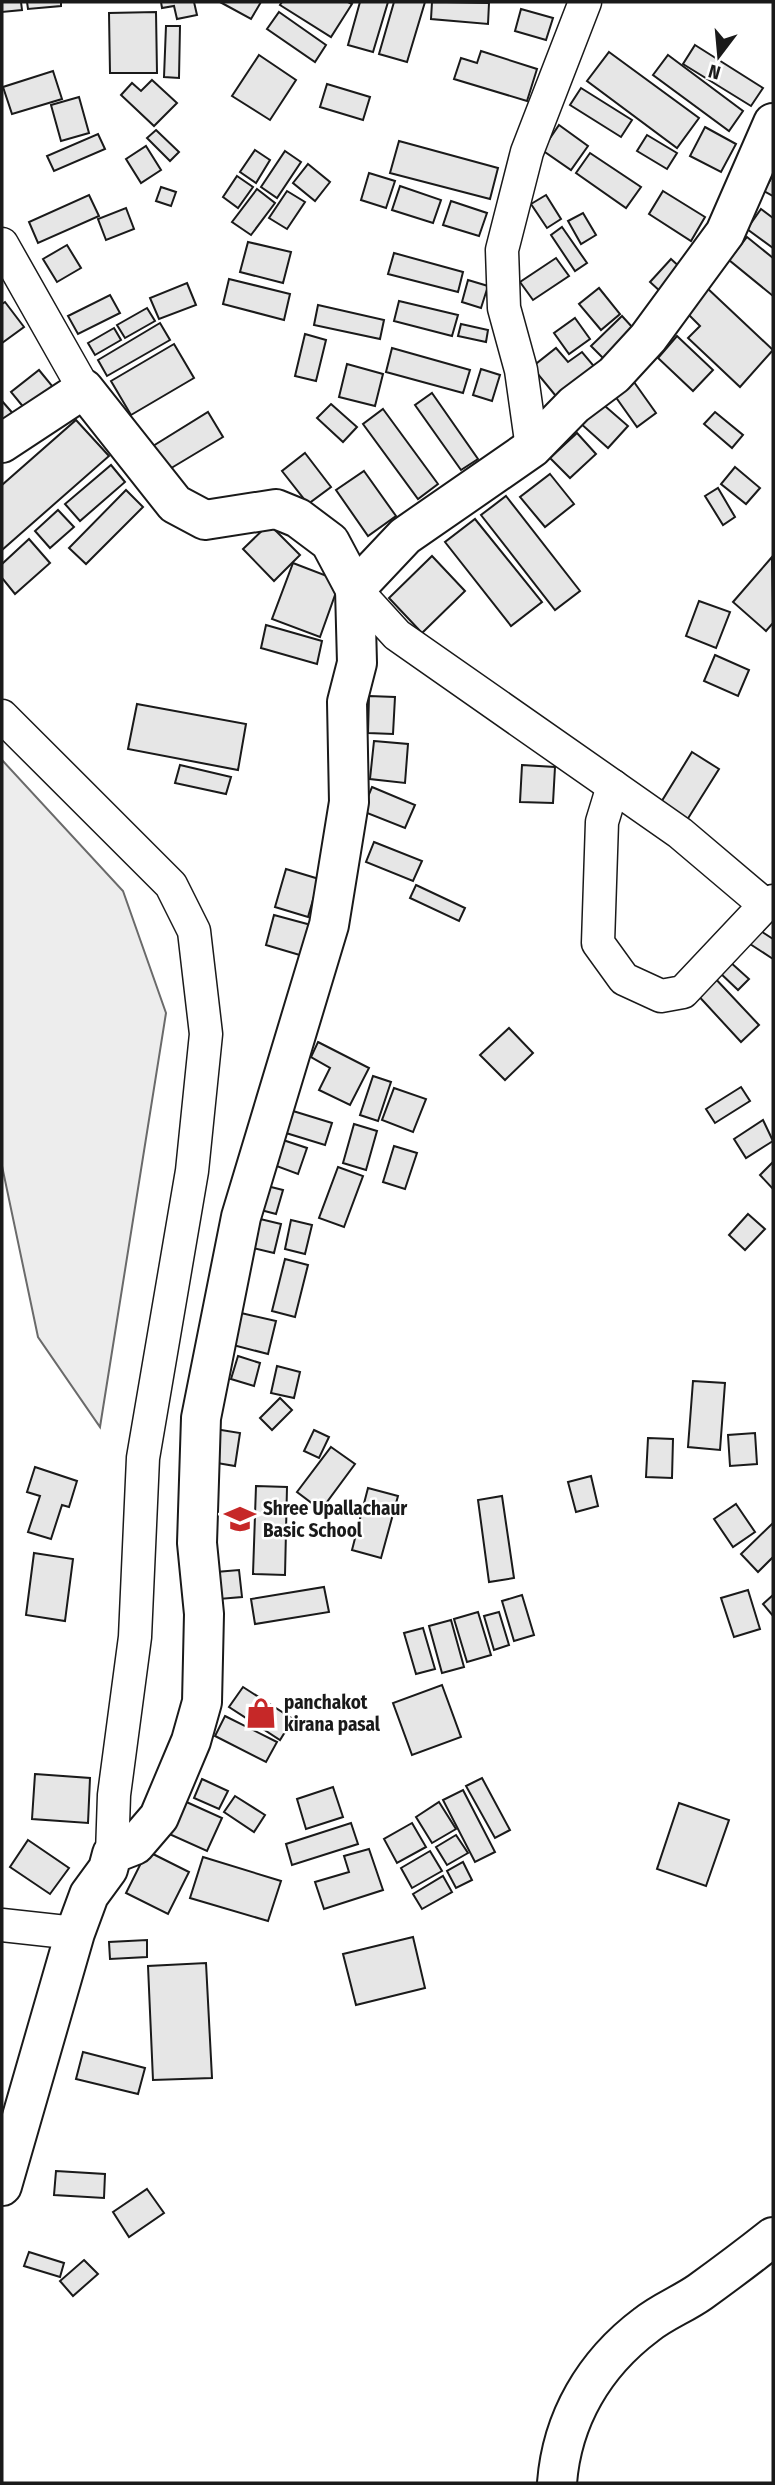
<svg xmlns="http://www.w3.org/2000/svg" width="775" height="2485" viewBox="0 0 775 2485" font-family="'Fira Sans Condensed',sans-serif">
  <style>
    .built { fill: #ededed; stroke: #6a6a6a; stroke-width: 2 }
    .building { fill: #e6e6e6; stroke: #1a1a1a; stroke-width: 2 }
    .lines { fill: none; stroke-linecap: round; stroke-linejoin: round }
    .minor-casing { stroke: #1a1a1a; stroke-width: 35 }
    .secondary-casing { stroke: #1a1a1a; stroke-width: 42 }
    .primary-casing { stroke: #1a1a1a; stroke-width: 42 }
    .minor { stroke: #fff; stroke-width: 32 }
    .secondary { stroke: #fff; stroke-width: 38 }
    .primary { stroke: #fff; stroke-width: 38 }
    .labels { text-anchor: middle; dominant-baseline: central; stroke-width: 5; stroke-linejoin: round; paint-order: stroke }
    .poi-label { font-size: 19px; font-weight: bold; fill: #1a1a1a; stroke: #fff; text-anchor: start }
  </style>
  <rect width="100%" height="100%" fill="#fff"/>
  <polygon class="built" points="2,760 123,891 166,1013 100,1427 38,1337 2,1166"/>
  <g class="building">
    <polygon points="2,2 21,2 22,10 2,12"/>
    <polygon points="27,2 61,2 61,6 28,9"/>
    <polygon points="161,2 194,2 197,15 177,19 174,6 162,8"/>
    <polygon points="220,2 261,2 251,19"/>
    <polygon points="282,2 348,2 352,4 331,37 280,5"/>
    <polygon points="360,2 388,2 373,52 348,45"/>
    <polygon points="394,2 425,2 407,62 379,54"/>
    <polygon points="432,2 489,3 488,24 431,19"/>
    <polygon points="521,9 553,18 546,40 515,31"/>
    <polygon points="156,12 157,73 110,73 109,13"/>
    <polygon points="279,12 326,45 315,62 267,29"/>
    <polygon points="166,26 180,26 179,78 164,77"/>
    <polygon points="695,45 763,88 751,106 683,64"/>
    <polygon points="481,51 537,69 527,101 454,79 461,58 477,63"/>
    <polygon points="609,52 699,118 677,148 587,81"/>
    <polygon points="259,55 296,80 270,120 232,96"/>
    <polygon points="668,55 743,111 729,131 653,75"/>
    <polygon points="53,71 62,99 12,114 3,87"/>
    <polygon points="152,80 177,103 154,126 121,95 132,83 141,91"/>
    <polygon points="327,84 370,97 363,120 320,107"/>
    <polygon points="581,88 632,120 621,137 570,105"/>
    <polygon points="79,97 89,133 61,141 51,105"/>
    <polygon points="559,125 588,146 571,170 542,150"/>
    <polygon points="705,127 736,144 721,172 690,156"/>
    <polygon points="156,130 179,152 170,161 147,138"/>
    <polygon points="98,134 105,149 54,171 47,156"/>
    <polygon points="647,135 677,153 667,169 637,151"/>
    <polygon points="399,141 498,168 490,199 390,173"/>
    <polygon points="146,146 161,170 141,183 126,159"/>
    <polygon points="255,150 270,160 256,183 240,172"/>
    <polygon points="285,151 301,162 277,198 261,187"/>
    <polygon points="590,153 641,187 626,208 576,173"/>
    <polygon points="308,164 330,182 315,201 293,183"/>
    <polygon points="369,173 395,181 386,208 361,200"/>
    <polygon points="773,175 773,196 764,191"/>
    <polygon points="237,176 253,187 238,208 223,197"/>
    <polygon points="400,186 441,200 433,223 392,210"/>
    <polygon points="161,187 176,192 171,206 156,201"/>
    <polygon points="257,189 275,203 251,235 232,222"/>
    <polygon points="287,191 305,202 287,229 269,218"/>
    <polygon points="663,191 705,217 691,241 649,214"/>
    <polygon points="89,195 99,216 38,243 29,222"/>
    <polygon points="546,195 561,219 547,228 531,204"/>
    <polygon points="451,201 487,213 479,236 443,225"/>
    <polygon points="126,208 134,229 106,240 98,219"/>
    <polygon points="761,209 773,218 773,248 747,229"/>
    <polygon points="583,213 596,235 581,244 568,221"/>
    <polygon points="562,227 587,263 575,271 551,235"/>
    <polygon points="747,237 773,258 773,296 729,260"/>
    <polygon points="248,242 291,252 283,283 240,272"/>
    <polygon points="67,245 81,268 57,282 43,259"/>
    <polygon points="394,253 463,272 458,292 388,274"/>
    <polygon points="556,258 569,276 533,300 520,282"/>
    <polygon points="671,259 682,269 661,292 650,282"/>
    <polygon points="229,279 290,294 284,320 223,304"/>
    <polygon points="468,280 488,286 481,308 462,302"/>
    <polygon points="187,283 196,305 159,319 150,298"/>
    <polygon points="706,287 773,350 740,387 688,338 700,326 684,310"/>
    <polygon points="599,288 620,314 601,330 579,304"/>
    <polygon points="110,295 120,313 78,334 68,316"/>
    <polygon points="399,301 458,315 452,336 394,321"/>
    <polygon points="5,302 24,327 2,343 2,304"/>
    <polygon points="318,305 384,320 380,339 314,325"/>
    <polygon points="147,308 155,321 125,338 117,325"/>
    <polygon points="622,316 633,328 603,358 591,346"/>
    <polygon points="575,318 590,339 569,354 554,333"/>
    <polygon points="160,323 170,340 107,376 98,360"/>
    <polygon points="461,324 488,330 486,342 458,336"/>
    <polygon points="114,328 121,340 95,355 88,343"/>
    <polygon points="305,334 326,340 316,381 295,376"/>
    <polygon points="677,336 713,370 693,391 658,358"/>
    <polygon points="174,344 194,378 131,415 111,381"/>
    <polygon points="392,348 470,370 463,393 386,372"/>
    <polygon points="556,348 568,362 582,352 598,371 560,401 532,367"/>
    <polygon points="347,364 383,374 375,406 339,397"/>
    <polygon points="481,369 500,375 492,401 473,395"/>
    <polygon points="39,370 53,387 25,409 11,392"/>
    <polygon points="634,382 656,413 637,427 615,396"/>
    <polygon points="432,393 478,459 461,470 415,405"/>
    <polygon points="598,400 628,426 608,448 579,422"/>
    <polygon points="2,401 16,417 2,430"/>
    <polygon points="331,404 357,427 343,442 317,418"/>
    <polygon points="383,409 438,484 418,499 363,424"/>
    <polygon points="208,412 223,437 168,470 153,446"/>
    <polygon points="715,412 743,435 732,448 704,424"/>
    <polygon points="76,420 109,456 2,550 2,485"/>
    <polygon points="577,433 596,454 570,478 550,458"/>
    <polygon points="305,453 331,487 308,504 282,471"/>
    <polygon points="111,465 125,482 80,521 65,504"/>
    <polygon points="735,467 760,488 746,504 721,484"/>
    <polygon points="364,471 396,516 368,536 336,490"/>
    <polygon points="550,474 574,504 545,527 520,497"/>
    <polygon points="718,488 735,517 723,525 705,496"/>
    <polygon points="126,490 143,507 86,564 69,548"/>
    <polygon points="506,496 580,591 555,610 481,515"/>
    <polygon points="58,510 74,527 50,548 35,531"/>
    <polygon points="475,519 542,602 511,626 445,542"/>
    <polygon points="269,524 300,555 274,581 243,549"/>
    <polygon points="29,539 50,563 15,594 2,578 2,564"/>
    <polygon points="432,556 465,591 422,633 389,598"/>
    <polygon points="772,557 773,623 766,631 733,602"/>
    <polygon points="293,563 340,581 320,637 272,619"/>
    <polygon points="699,601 730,612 716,648 686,636"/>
    <polygon points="266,625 322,641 317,664 261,648"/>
    <polygon points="715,655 749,670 738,696 704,681"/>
    <polygon points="369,696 395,697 393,734 368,733"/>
    <polygon points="137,704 246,724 238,770 128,749"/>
    <polygon points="374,741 408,744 405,783 370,779"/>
    <polygon points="692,752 719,769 687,820 660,804"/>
    <polygon points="180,765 231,777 226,794 175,783"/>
    <polygon points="522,765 555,767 553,803 520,802"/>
    <polygon points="372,787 415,805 405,828 362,811"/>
    <polygon points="374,842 422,861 413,881 366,862"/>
    <polygon points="286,869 319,879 308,917 275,907"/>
    <polygon points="416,885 465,908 459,921 410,898"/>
    <polygon points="274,915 311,925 303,956 266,945"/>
    <polygon points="756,928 773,939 773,959 747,942"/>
    <polygon points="729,961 749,979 738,990 718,971"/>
    <polygon points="712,975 759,1025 741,1042 694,991"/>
    <polygon points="509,1028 533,1053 505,1080 480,1055"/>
    <polygon points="318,1042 369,1068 350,1105 319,1090 330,1068 311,1057"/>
    <polygon points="373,1076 391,1082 378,1121 360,1115"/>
    <polygon points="741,1087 750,1101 715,1123 706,1109"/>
    <polygon points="394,1088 426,1099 413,1132 382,1120"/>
    <polygon points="293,1111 332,1123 325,1145 286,1133"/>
    <polygon points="763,1120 773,1141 746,1158 734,1139"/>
    <polygon points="354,1124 377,1131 366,1170 343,1163"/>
    <polygon points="280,1139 307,1148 298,1174 271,1164"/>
    <polygon points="394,1146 417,1153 405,1189 383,1182"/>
    <polygon points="773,1162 773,1189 760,1175"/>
    <polygon points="338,1167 363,1176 344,1227 319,1218"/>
    <polygon points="263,1185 283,1190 276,1214 257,1209"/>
    <polygon points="748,1214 765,1229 745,1250 729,1235"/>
    <polygon points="256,1218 281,1224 274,1253 249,1247"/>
    <polygon points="291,1220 312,1225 305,1254 285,1249"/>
    <polygon points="285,1259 308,1265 295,1317 272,1311"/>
    <polygon points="241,1313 276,1321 268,1354 233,1345"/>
    <polygon points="238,1356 260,1363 254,1386 231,1379"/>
    <polygon points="277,1366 300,1372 294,1398 271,1393"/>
    <polygon points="693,1381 725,1383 720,1450 688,1447"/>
    <polygon points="280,1398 292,1410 272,1430 260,1418"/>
    <polygon points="215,1429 240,1433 235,1466 211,1462"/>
    <polygon points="314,1430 329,1437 319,1458 304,1451"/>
    <polygon points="755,1433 757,1464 730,1466 728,1435"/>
    <polygon points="648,1438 673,1439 672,1478 646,1477"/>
    <polygon points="331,1447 355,1464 321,1510 297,1492"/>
    <polygon points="35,1467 77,1481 69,1507 62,1505 51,1539 28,1532 40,1496 27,1492"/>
    <polygon points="591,1476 598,1506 576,1512 568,1482"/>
    <polygon points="256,1486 287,1487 285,1575 253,1574"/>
    <polygon points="368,1488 398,1496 381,1558 352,1550"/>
    <polygon points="502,1496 514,1578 489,1582 478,1500"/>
    <polygon points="736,1504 755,1532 733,1547 714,1519"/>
    <polygon points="773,1523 773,1557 758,1572 741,1554"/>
    <polygon points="34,1553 73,1559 65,1621 26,1615"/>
    <polygon points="239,1570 242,1597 219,1599 216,1572"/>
    <polygon points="324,1587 329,1612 255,1624 251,1599"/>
    <polygon points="748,1590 760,1629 734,1637 721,1598"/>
    <polygon points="522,1595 534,1635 514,1641 502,1601"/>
    <polygon points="773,1595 773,1616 763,1604"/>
    <polygon points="478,1612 491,1655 467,1662 454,1619"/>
    <polygon points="499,1612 509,1645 494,1650 484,1616"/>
    <polygon points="451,1620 464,1667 442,1673 429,1626"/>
    <polygon points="423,1628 435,1669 416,1674 404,1633"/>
    <polygon points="442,1685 461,1737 412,1755 393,1703"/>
    <polygon points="243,1687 293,1719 280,1740 229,1707"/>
    <polygon points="225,1716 277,1742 266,1762 215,1736"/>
    <polygon points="35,1774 90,1778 88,1823 32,1819"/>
    <polygon points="482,1778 510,1830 495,1838 466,1786"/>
    <polygon points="202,1779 228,1791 219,1809 194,1798"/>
    <polygon points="333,1787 343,1817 306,1829 297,1799"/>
    <polygon points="463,1790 495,1852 475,1862 443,1800"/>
    <polygon points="235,1796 265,1815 254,1832 224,1812"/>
    <polygon points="182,1800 222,1818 207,1851 167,1833"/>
    <polygon points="439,1802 456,1829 432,1843 416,1817"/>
    <polygon points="679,1803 729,1820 706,1886 657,1869"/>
    <polygon points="351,1823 358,1844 292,1865 286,1844"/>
    <polygon points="412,1823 426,1847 397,1863 384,1839"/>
    <polygon points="456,1835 468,1853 447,1865 436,1847"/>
    <polygon points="28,1840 69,1868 50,1894 10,1867"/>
    <polygon points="369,1849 383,1890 324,1909 315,1882 349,1872 344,1856"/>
    <polygon points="147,1851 189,1872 168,1914 126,1893"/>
    <polygon points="430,1851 442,1871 412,1888 401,1868"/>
    <polygon points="203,1857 281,1881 268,1921 190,1898"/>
    <polygon points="463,1862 472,1880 456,1888 447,1871"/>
    <polygon points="443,1876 452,1892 422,1909 413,1894"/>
    <polygon points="413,1937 425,1988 356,2005 343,1954"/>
    <polygon points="147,1940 147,1957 110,1959 109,1942"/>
    <polygon points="206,1963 212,2078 153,2080 148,1966"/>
    <polygon points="83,2052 145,2068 138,2094 76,2079"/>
    <polygon points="56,2171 105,2174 104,2198 54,2195"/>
    <polygon points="147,2189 164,2213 129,2237 113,2212"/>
    <polygon points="29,2252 64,2263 60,2277 24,2266"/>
    <polygon points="84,2260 98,2274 73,2296 60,2281"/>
  </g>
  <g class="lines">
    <defs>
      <g id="minor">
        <polyline points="2,244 84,389"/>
        <polyline points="532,448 521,370 504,308 502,250 527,152 585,2"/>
        <polyline points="355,589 397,635 680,833 765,905"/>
        <polyline points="2,716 171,885 194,931 206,1034 192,1171 143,1458 135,1637 114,1795 112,1854"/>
        <polyline points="613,786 602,822 598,943 624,979 661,996 683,992 765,905 773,901"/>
        <polyline points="2,1925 75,1933"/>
      </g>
      <polyline id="secondary" points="2,443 84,389 175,504 205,520 276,509 298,518 330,542 355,589"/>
      <g id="primary">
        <polyline points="2,2186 75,1933 89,1895 108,1869 112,1854 135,1845 159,1817 191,1741 202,1702 204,1614 197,1543 201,1418 241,1217 329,925 349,802 347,702 357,663 355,589 405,536 532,448 574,405 614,375 648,338 725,233 773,123"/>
        <path d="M557 2483C562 2419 594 2364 646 2325 662 2312 683 2304 700 2292 725 2274 749 2256 773 2237"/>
      </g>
    </defs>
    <use href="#minor" class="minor-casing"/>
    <use href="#secondary" class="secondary-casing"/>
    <use href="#primary" class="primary-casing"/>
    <use href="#minor" class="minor"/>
    <use href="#secondary" class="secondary"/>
    <use href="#primary" class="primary"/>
  </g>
  <defs>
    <symbol id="school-bare" viewBox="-9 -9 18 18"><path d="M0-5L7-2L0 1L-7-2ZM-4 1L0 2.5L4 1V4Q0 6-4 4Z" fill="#c62828" stroke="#fff" stroke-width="2.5" paint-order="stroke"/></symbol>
    <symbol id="shop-bare" viewBox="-9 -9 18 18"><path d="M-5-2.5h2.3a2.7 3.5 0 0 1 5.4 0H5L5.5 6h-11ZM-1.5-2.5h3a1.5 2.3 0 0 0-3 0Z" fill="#c62828" stroke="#fff" stroke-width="2.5" paint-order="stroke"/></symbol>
  </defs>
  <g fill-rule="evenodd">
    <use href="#school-bare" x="218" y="1497" width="44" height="44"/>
    <use href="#shop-bare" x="239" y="1691" width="44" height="44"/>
  </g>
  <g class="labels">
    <g class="poi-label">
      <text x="263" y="1508">Shree Upallachaur<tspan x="263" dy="22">Basic School</tspan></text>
      <text x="284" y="1702">panchakot<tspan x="284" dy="22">kirana pasal</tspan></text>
    </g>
  </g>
  <rect width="775" height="2485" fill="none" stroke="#1a1a1a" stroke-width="7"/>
  <g transform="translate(719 56) rotate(196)" stroke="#ffffff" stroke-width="5" paint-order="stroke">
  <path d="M0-5L12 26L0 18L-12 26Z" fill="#1a1a1a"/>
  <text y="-10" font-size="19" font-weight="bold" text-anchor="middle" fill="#1a1a1a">N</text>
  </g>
</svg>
